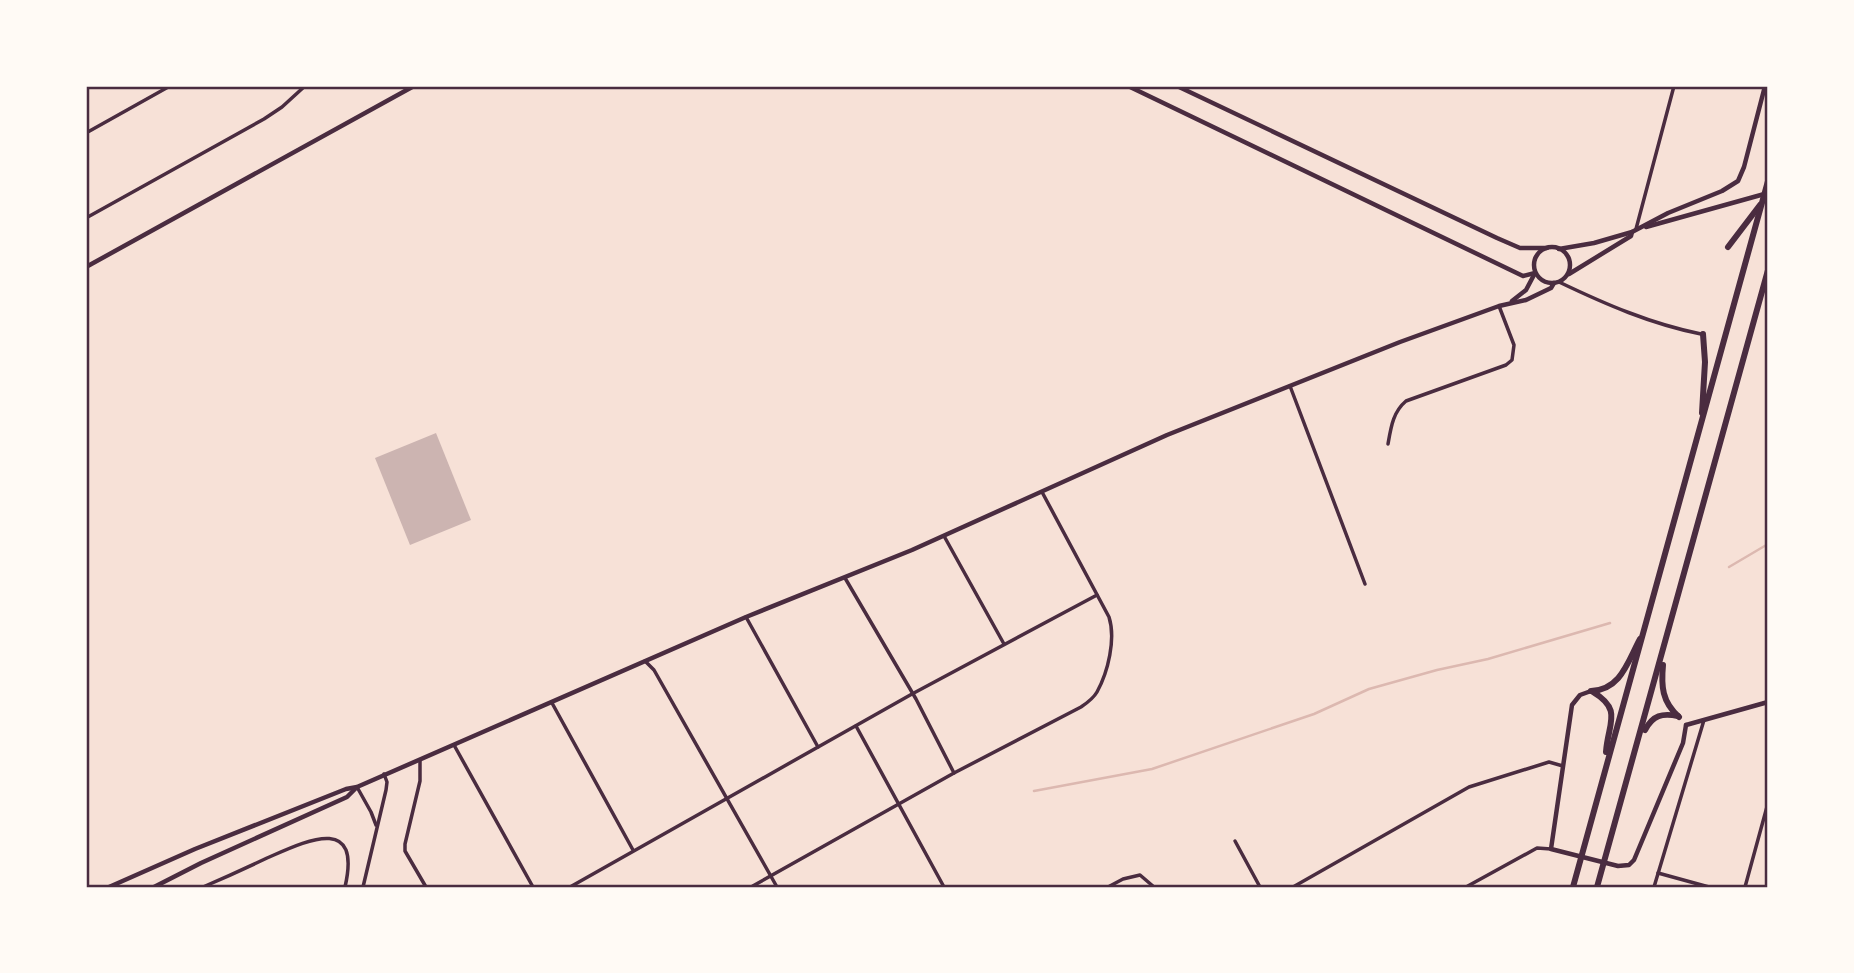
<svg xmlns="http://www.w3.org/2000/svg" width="1854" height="973" viewBox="0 0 1854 973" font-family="'PT Sans Narrow',sans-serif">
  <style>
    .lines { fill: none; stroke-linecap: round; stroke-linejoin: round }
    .stream { stroke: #dcb8b0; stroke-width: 2.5 }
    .building { fill: #ccb4b1 }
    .minor { stroke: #4a2c40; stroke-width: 3.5 }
    .tertiary { stroke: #4a2c40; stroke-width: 4.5 }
    .motorway { stroke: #4a2c40; stroke-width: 6 }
    .neatline { fill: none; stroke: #4a2c40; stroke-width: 2.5 }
  </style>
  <rect width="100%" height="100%" fill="#f7e1d7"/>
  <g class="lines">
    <g class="stream">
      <polyline points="1729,567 1768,544"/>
      <polyline points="1034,791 1152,769 1314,714 1369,689 1437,670 1488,659 1610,623"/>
    </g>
  </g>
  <polygon class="building" points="436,433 471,520 410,545 375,458"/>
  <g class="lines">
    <g class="minor">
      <polyline points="86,133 170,86"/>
      <polyline points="86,218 264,119 282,107 305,86"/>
      <polyline points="1636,229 1674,86"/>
      <path d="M1559 282C1605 304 1651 324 1701 334"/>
      <polyline points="1290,386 1365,584"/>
      <path d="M1388 444C1391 427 1393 412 1406 401L1506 365 1512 360 1514 345 1499 306"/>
      <polyline points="944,536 1004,644"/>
      <polyline points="845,578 916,699 954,773"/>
      <polyline points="746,617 818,747"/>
      <polyline points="645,661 654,670 777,887"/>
      <polyline points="552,703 633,850"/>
      <polyline points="856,726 944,887"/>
      <polyline points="454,745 533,887"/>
      <polyline points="420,760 420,781 405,844 405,851 426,887"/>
      <polyline points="357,787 371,812 376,825"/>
      <polyline points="1235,841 1260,887"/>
      <polyline points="1658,873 1709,887"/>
      <path d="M203 887C224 878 246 868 267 858 306 841 362 813 345 887"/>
      <polyline points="363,887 386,790 387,782 384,774"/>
      <polyline points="570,887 912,694 1097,595"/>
      <path d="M751 887 954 773 1081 707C1087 703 1093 699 1097 692 1108 672 1116 639 1109 617L1042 492"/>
      <polyline points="1108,887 1123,879 1140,875 1154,887"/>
      <polyline points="1293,887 1469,787 1549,762 1563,766"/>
      <polyline points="1466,887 1537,848 1551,849"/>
      <polyline points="1654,887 1704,720"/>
      <polyline points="1745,887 1768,803"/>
    </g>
    <g class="tertiary">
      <polyline points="1128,86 1523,276 1535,273"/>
      <polyline points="1177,86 1497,238 1520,248 1547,248"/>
      <polyline points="1646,227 1768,193"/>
      <circle cx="1552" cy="265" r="18"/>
      <polyline points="1559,249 1594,243 1632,232 1668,213 1722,191 1738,181 1744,167 1765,86"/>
      <polyline points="86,267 414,86"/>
      <polyline points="1569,274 1631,236 1632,232"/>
      <polyline points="1512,301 1526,290 1535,273"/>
      <polyline points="1591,691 1580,695 1572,705 1551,849 1618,866 1629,865 1634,860 1683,743 1686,725"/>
      <polyline points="1686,725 1768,702"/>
      <polyline points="109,887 195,849 346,789 357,787 746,617 912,550 1167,435 1400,342 1499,306 1526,300 1551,288 1554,283"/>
      <polyline points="154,887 201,863 347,797 356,788"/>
    </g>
    <g class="motorway">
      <polyline points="1728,247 1760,205"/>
      <polyline points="1702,413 1705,362 1703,334"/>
      <path d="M1663 665C1661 686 1662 702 1679 717"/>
      <path d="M1591 691C1621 690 1628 661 1640 639"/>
      <path d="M1593 692C1623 710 1608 723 1606 752"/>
      <path d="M1645 730C1653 715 1662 713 1678 716"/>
      <polyline points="1573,887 1768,181"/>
      <polyline points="1597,887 1768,270"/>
    </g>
  </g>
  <rect width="1854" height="973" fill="none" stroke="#fffaf5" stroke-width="175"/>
  <rect x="88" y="88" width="1678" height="798" class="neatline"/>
</svg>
